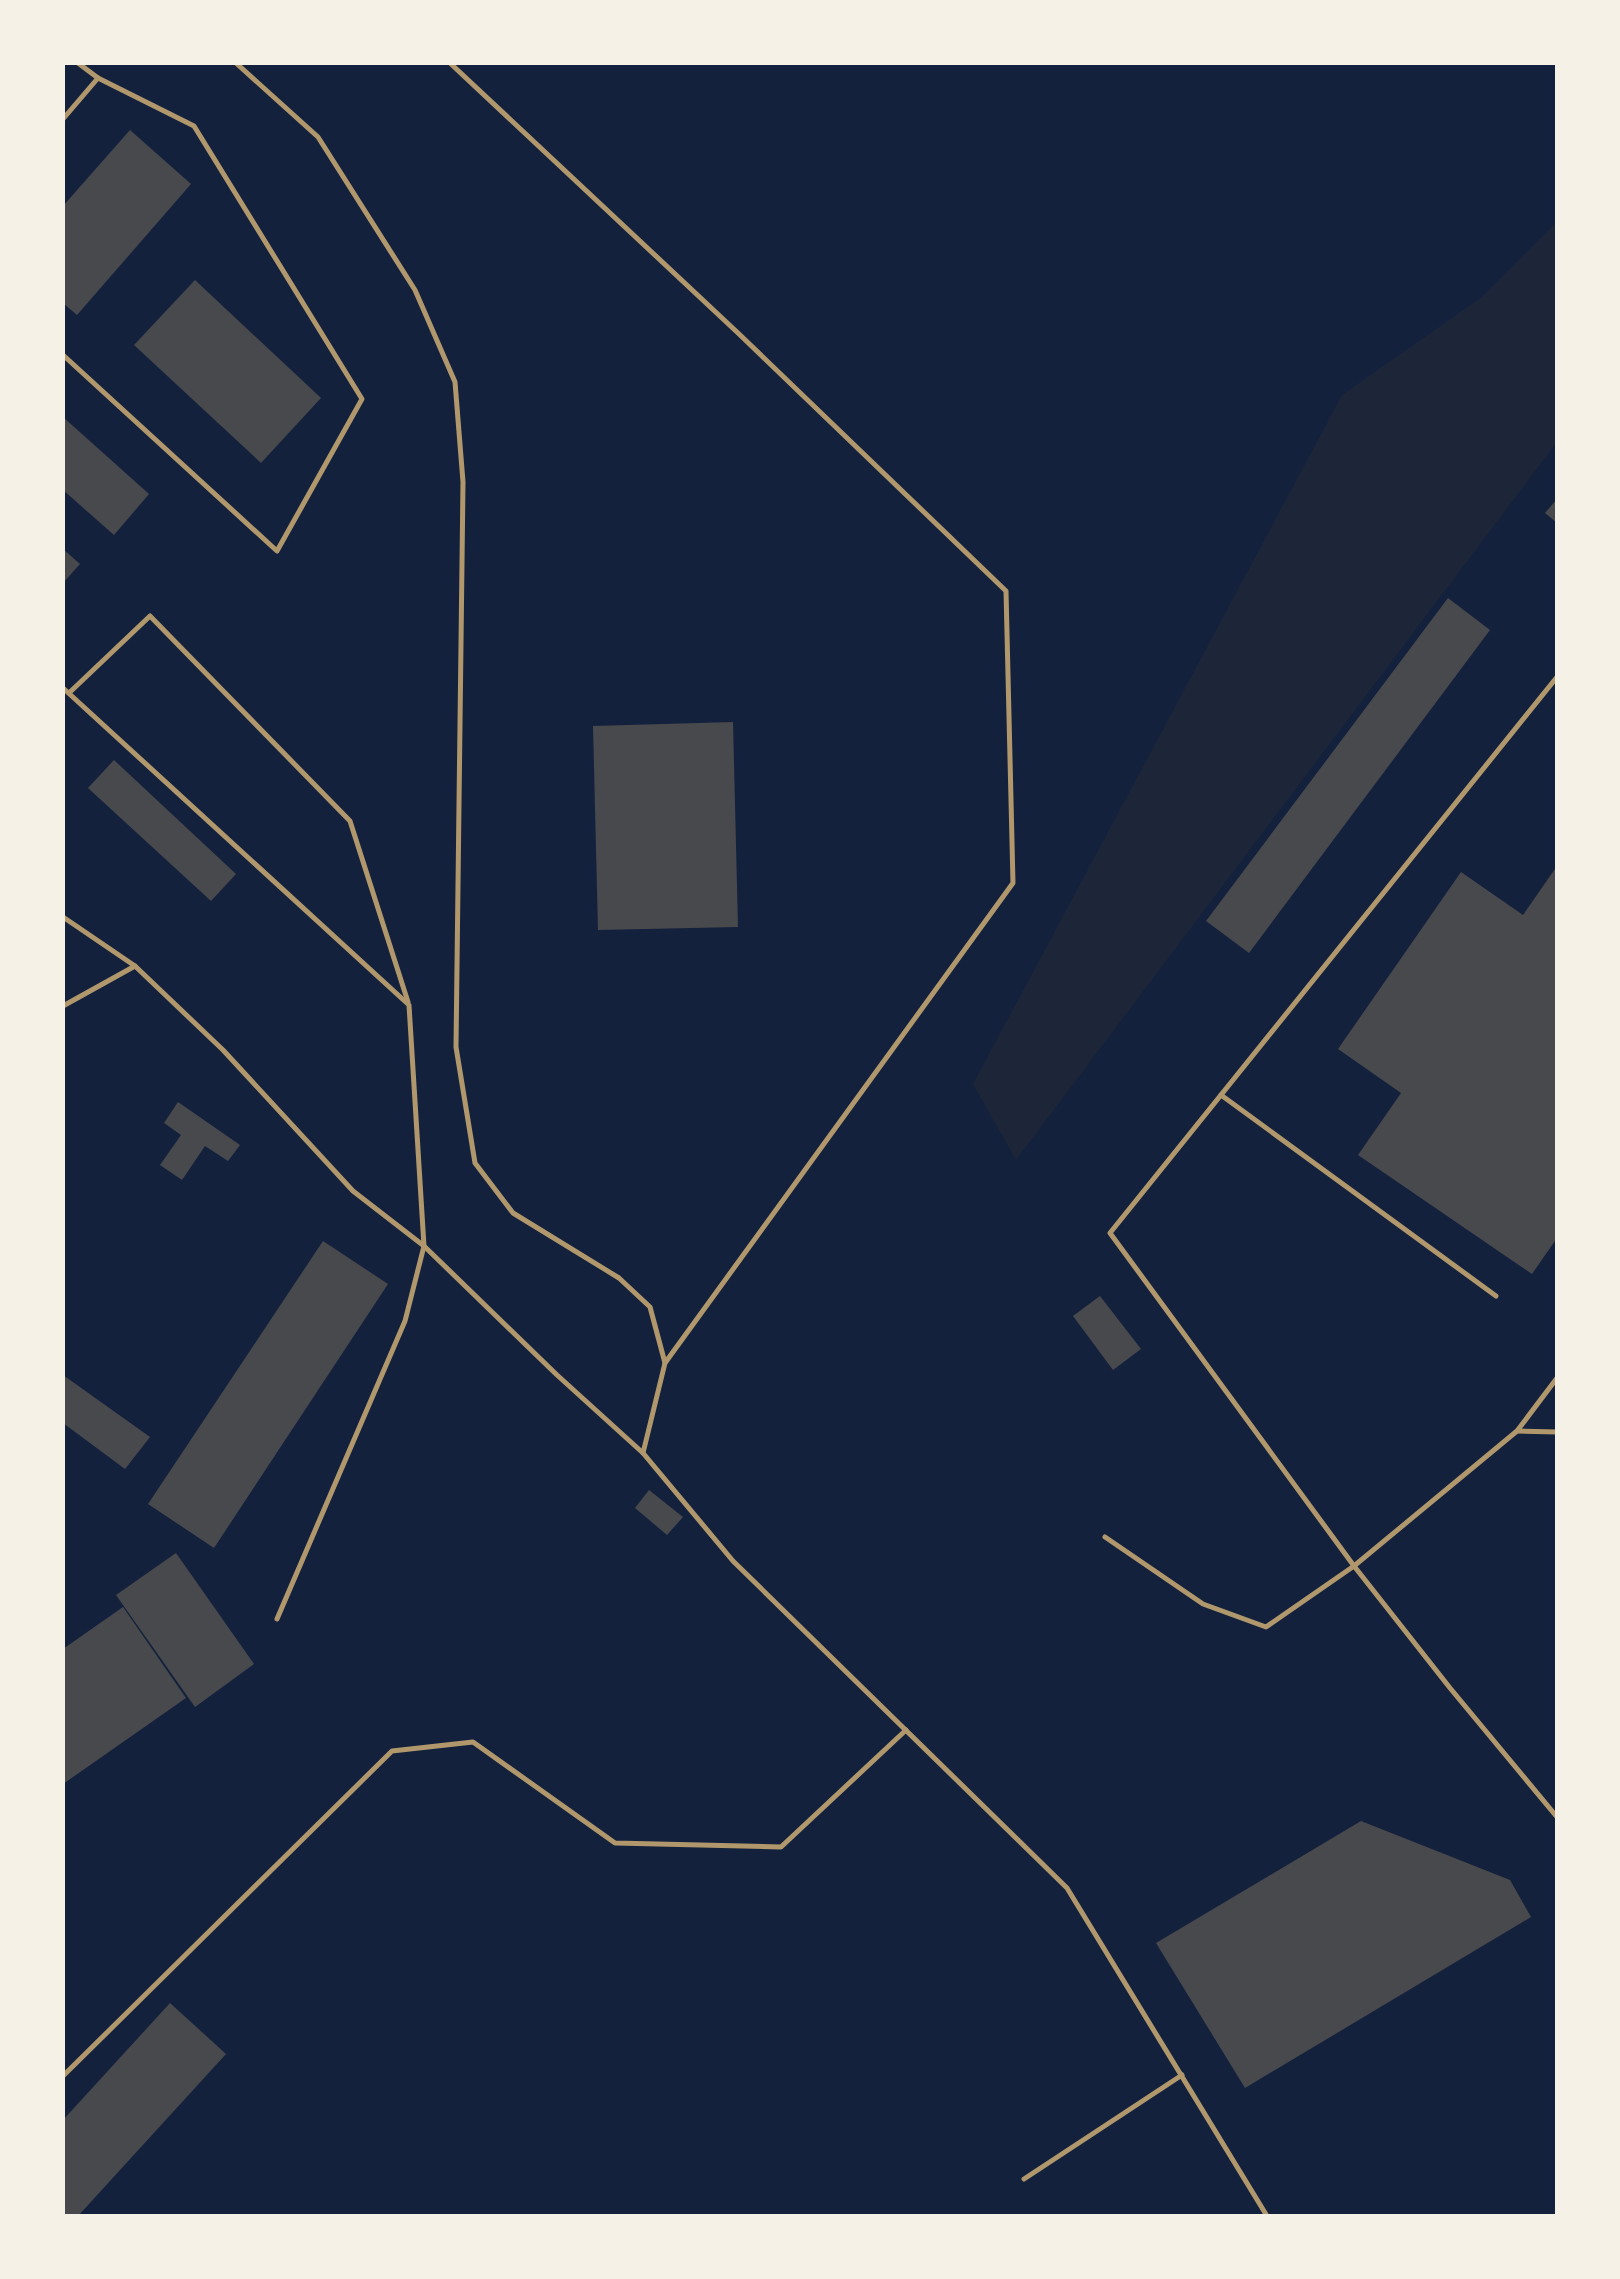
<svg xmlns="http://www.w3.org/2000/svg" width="1620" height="2279" viewBox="0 0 1620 2279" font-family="Inter,sans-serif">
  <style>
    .green { fill: #1d2539 }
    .building { fill: #48494c }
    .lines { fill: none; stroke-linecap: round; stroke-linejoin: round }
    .service { stroke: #b1986c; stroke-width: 5 }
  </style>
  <rect width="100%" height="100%" fill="#14213d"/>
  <polygon class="green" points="1557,222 1557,442 1016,1160 973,1084 1342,395 1482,297"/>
  <g class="building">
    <polygon points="130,130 191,184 77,315 63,303 63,206"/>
    <polygon points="195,280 321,398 261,463 134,345"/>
    <polygon points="63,417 149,494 114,535 63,490"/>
    <polygon points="1557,499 1557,523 1545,513"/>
    <polygon points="63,549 80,564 63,583"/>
    <polygon points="1448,598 1490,630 1249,953 1206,921"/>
    <polygon points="733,722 738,927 598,930 593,726"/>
    <polygon points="114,760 236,874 211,901 88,788"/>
    <polygon points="1557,866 1557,1238 1532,1274 1358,1155 1401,1093 1338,1049 1461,872 1523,915"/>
    <polygon points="178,1102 240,1145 228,1161 205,1146 182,1180 160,1165 181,1135 164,1123"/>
    <polygon points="323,1241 388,1284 214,1548 148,1504"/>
    <polygon points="1100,1296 1141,1349 1113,1370 1073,1316"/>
    <polygon points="63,1375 150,1437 125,1469 63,1423"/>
    <polygon points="649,1490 683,1517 667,1535 635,1508"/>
    <polygon points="176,1553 254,1664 195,1707 116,1595"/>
    <polygon points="123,1607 186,1698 63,1784 63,1649"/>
    <polygon points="1361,1821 1510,1880 1531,1917 1245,2088 1156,1943"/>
    <polygon points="170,2003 226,2054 78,2216 63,2216 63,2120"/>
  </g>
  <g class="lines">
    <g class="service">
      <polyline points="236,63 318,137 415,290 455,382 463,482 456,1047 475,1163 513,1213 619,1278 650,1307 665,1363"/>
      <polyline points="450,63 738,333 1006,591 1013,883 665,1363 643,1453"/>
      <polyline points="63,119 98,78"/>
      <polyline points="63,355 277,551 362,399 194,126 98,78 78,63"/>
      <polyline points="1557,677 1110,1233 1354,1566 1450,1688 1557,1817"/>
      <polyline points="63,688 409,1005 424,1246 405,1321 277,1619"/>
      <polyline points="69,693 150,616 350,821 408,1002"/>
      <polyline points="63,917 135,966 223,1050 353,1191 424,1246 557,1375 643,1453 733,1561 1067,1888 1267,2216"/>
      <polyline points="63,1006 135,966"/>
      <polyline points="1221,1095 1496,1296"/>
      <polyline points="1517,1431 1557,1432"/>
      <polyline points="1105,1537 1203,1604 1266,1627 1354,1566 1517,1431 1557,1378"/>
      <polyline points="63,2076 392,1751 473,1742 615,1843 781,1847 906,1730"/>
      <polyline points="1024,2179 1182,2075"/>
    </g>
  </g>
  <rect width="1620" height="2279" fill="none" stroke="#f6f1e7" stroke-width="130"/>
</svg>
